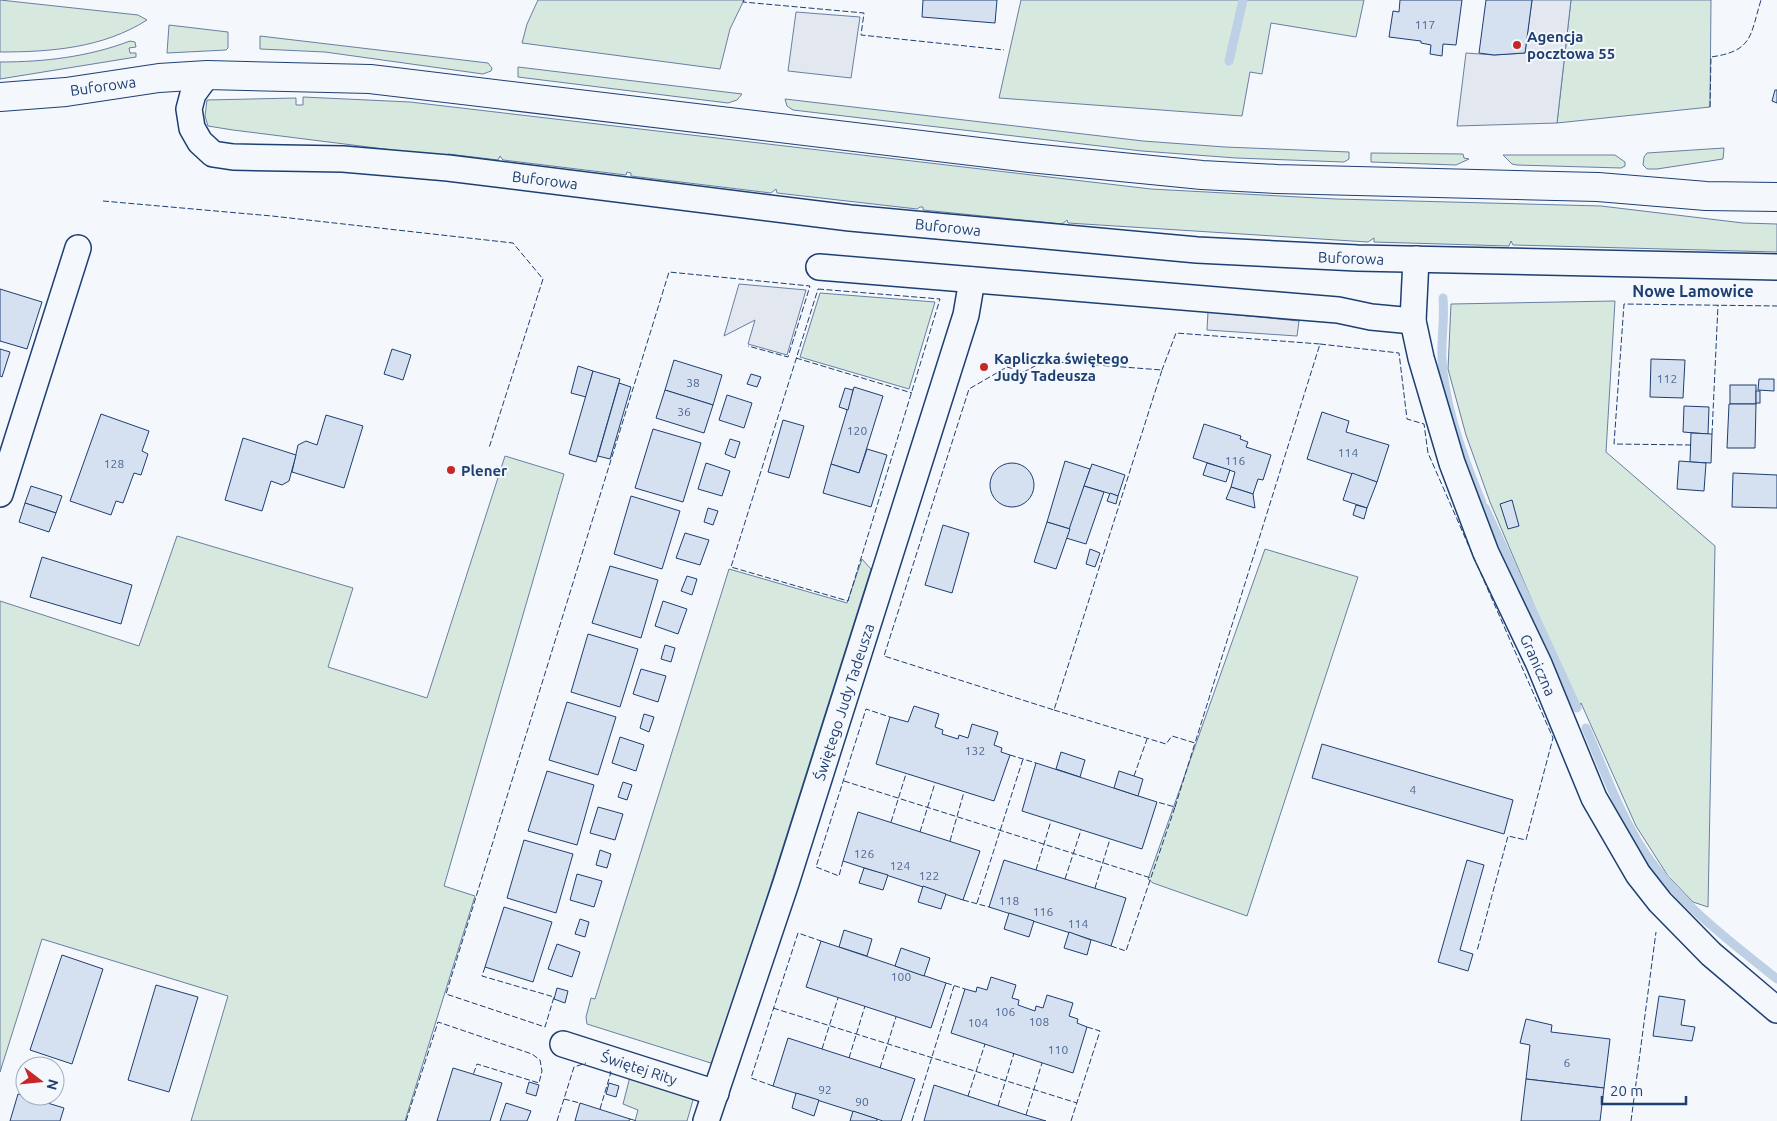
<svg xmlns="http://www.w3.org/2000/svg" width="1777" height="1121" viewBox="0 0 1777 1121" font-family="Ubuntu,sans-serif">
  <style>
    .green { fill: #d7e8df; stroke: #687fa3 }
    .parking { fill: #e3e8f0; stroke: #687fa3 }
    .lines { fill: none; stroke-linecap: round; stroke-linejoin: round }
    .stream { stroke: #bed0e5; stroke-width: 9 }
    .building { fill: #d5e0f0; stroke: #1d3f73 }
    .street-casing { stroke: #1d3f73; stroke-width: 28 }
    .secondary-casing { stroke: #1d3f73; stroke-width: 30 }
    .street { stroke: #f4f7fb; stroke-width: 25 }
    .secondary { stroke: #f4f7fb; stroke-width: 28 }
    .fence { stroke: #1d3f73; stroke-width: 1; stroke-dasharray: 6 2.5; stroke-linecap: butt }
    .poi-dot { fill: #c62828; stroke: #f4f7fb; stroke-width: 2 }
    .labels { text-anchor: middle; dominant-baseline: central; stroke-width: 4; stroke-linejoin: round; paint-order: stroke }
    .number-label { font-size: 12px; fill: #4b6792 }
    .poi-label { font-size: 15px; font-weight: bold; fill: #1d3f73; stroke: #f4f7fb; text-anchor: start }
    .street-label { font-size: 15px; fill: #1d3f73; stroke: #f4f7fb }
    .neighbourhood-label { font-size: 16px; font-weight: bold; fill: #1d3f73; stroke: #f4f7fb }
  </style>
  <rect width="100%" height="100%" fill="#f4f7fb"/>
  <g class="green">
    <path d="M0 0 138 15 147 20C103 48 51 52 0 52Z"/>
    <polygon points="538,0 744,0 730,29 720,69 522,43 527,24"/>
    <polygon points="1021,0 1364,0 1356,37 1271,23 1262,74 1250,72 1242,116 999,98"/>
    <polygon points="1571,0 1711,0 1710,107 1557,123"/>
    <polygon points="169,25 228,32 228,48 226,50 167,53"/>
    <polygon points="260,36 488,63 492,68 491,71 483,74 325,52 260,49"/>
    <path d="M130 41 135 42 136 47 129 48 130 53H136V57L0 79V62C44 62 88 57 130 41Z"/>
    <polygon points="518,67 742,94 737,100 728,103 518,77"/>
    <polygon points="303,97 410,102 1151,189 1336,199 1601,206 1743,223 1777,224 1777,252 1513,245 1511,241 1509,246 1374,242 1374,238 1368,242 1068,223 1067,220 1062,224 923,210 923,207 920,207 917,209 777,193 776,189 771,193 631,176 631,173 627,172 626,175 503,160 500,156 498,160 448,154 448,157 233,130 208,126 205,116 207,100 296,98 296,105 303,105"/>
    <polygon points="785,99 1143,141 1225,147 1349,152 1349,159 1344,162 1236,158 1142,151 793,110 787,106"/>
    <polygon points="1724,148 1723,159 1657,169 1647,169 1643,165 1644,157 1647,153"/>
    <polygon points="1371,153 1463,154 1464,158 1469,159 1456,165 1371,162"/>
    <polygon points="1503,155 1615,155 1625,162 1625,166 1621,168 1517,165 1512,164"/>
    <polygon points="820,293 935,302 909,389 800,357"/>
    <polygon points="1615,301 1606,452 1715,546 1708,907 1693,902 1668,876 1636,826 1581,703 1578,709 1490,502 1466,435 1448,369 1451,304"/>
    <polygon points="505,456 564,474 444,886 475,896 405,1121 191,1121 228,996 42,939 0,1072 0,601 139,646 177,536 353,588 328,667 427,698"/>
    <polygon points="1265,549 1358,577 1247,916 1153,883 1148,879"/>
    <polygon points="862,559 871,569 714,1064 587,1024 586,1017 591,998 595,999 729,569 847,603"/>
    <polygon points="631,1073 695,1093 687,1121 635,1121 638,1110 623,1104"/>
  </g>
  <g class="parking">
    <polygon points="1532,0 1571,0 1557,123 1457,126 1466,53 1494,55 1525,53"/>
    <polygon points="796,12 860,17 851,78 788,71"/>
    <polygon points="739,284 806,290 787,355 748,344 755,320 724,336"/>
    <polygon points="1208,312 1299,321 1297,336 1207,330"/>
  </g>
  <g class="lines">
    <g class="stream">
      <polyline points="1229,61 1243,0"/>
      <path d="M1443 298C1445 318 1441 339 1442 359 1444 405 1464 460 1482 503"/>
      <polyline points="1485,508 1577,708"/>
      <path d="M1586 728C1604 770 1620 815 1645 853 1679 904 1730 941 1777 979"/>
    </g>
  </g>
  <g class="building">
    <polygon points="923,0 997,0 995,23 922,17"/>
    <polygon points="1400,0 1462,0 1456,45 1443,44 1442,56 1430,54 1431,45 1421,43 1421,41 1389,37 1393,11 1399,12"/>
    <polygon points="1486,0 1532,0 1525,53 1494,55 1479,53"/>
    <polygon points="1775,90 1777,90 1777,103 1772,101"/>
    <polygon points="0,289 42,302 27,349 0,341"/>
    <polygon points="0,349 10,352 2,377 0,376"/>
    <polygon points="392,349 411,355 403,380 384,374"/>
    <polygon points="1651,359 1685,360 1683,398 1650,397"/>
    <polygon points="674,360 722,375 713,405 665,390"/>
    <polygon points="578,366 593,371 586,397 571,393"/>
    <polygon points="593,371 620,379 596,462 569,454"/>
    <polygon points="751,374 761,377 757,387 747,384"/>
    <polygon points="1759,379 1774,379 1774,391 1758,390"/>
    <polygon points="619,383 631,387 610,459 598,456"/>
    <rect x="1730" y="385" width="26" height="19"/>
    <polygon points="854,387 883,396 859,473 831,464"/>
    <polygon points="845,388 853,390 848,410 839,407"/>
    <polygon points="665,390 713,405 704,433 656,418"/>
    <rect x="1756" y="391" width="4" height="12"/>
    <polygon points="727,395 752,403 744,428 719,420"/>
    <polygon points="1729,404 1756,404 1755,448 1727,448"/>
    <polygon points="1684,406 1709,407 1708,434 1683,432"/>
    <polygon points="1322,412 1349,421 1346,432 1389,445 1377,482 1307,459"/>
    <polygon points="101,414 149,431 142,451 148,454 141,475 134,473 123,503 116,501 111,515 70,501"/>
    <polygon points="326,415 363,426 344,488 292,472 298,445 306,441 317,445"/>
    <polygon points="783,420 804,426 789,478 768,472"/>
    <polygon points="1204,424 1241,436 1240,439 1248,442 1246,447 1271,455 1263,480 1258,479 1253,494 1231,487 1235,472 1193,458"/>
    <polygon points="653,429 701,443 683,502 635,488"/>
    <polygon points="1691,433 1712,434 1711,463 1690,462"/>
    <polygon points="243,438 296,455 289,481 282,485 271,481 262,511 225,500"/>
    <polygon points="730,439 740,442 735,458 725,454"/>
    <polygon points="867,449 887,455 871,507 823,493 831,464 859,473"/>
    <polygon points="1065,461 1090,469 1070,529 1047,522"/>
    <polygon points="1679,461 1706,463 1704,491 1677,489"/>
    <circle cx="1012" cy="485" r="22"/>
    <polygon points="706,463 730,471 722,496 698,489"/>
    <polygon points="1207,463 1230,470 1226,482 1203,475"/>
    <polygon points="1092,464 1125,475 1118,496 1084,486"/>
    <polygon points="1352,473 1377,482 1367,508 1343,500"/>
    <polygon points="1733,473 1777,475 1777,508 1732,507"/>
    <polygon points="31,486 62,496 56,513 25,503"/>
    <polygon points="1084,486 1104,492 1086,544 1066,538"/>
    <polygon points="1231,487 1253,494 1255,508 1226,499"/>
    <polygon points="1110,493 1118,496 1116,504 1107,501"/>
    <polygon points="631,496 680,511 662,569 614,554"/>
    <polygon points="1512,500 1519,526 1508,529 1500,504"/>
    <polygon points="25,503 56,513 49,532 19,522"/>
    <polygon points="1356,505 1367,508 1364,519 1353,515"/>
    <polygon points="708,508 718,511 713,525 704,522"/>
    <polygon points="1047,522 1070,529 1056,569 1034,562"/>
    <polygon points="943,525 969,533 952,593 925,585"/>
    <polygon points="685,533 709,540 700,565 676,558"/>
    <polygon points="1090,549 1100,553 1095,567 1086,564"/>
    <polygon points="42,557 132,585 121,624 30,597"/>
    <polygon points="610,566 658,580 641,638 592,623"/>
    <polygon points="687,576 697,579 692,595 681,591"/>
    <polygon points="663,601 687,609 678,634 655,626"/>
    <polygon points="588,634 638,649 620,707 571,692"/>
    <polygon points="665,645 675,648 671,662 661,659"/>
    <polygon points="641,669 666,676 658,702 633,694"/>
    <polygon points="567,702 616,717 598,775 549,760"/>
    <polygon points="914,706 939,714 935,727 943,730 942,734 958,739 959,735 968,738 972,724 998,732 994,745 1002,748 1001,752 1010,755 994,801 876,764 890,717 908,722"/>
    <polygon points="644,714 654,717 649,732 640,728"/>
    <polygon points="620,737 644,745 636,771 612,763"/>
    <polygon points="1322,744 1513,800 1504,834 1312,778"/>
    <polygon points="1061,752 1085,760 1080,777 1056,769"/>
    <polygon points="1036,763 1157,802 1142,849 1022,811"/>
    <polygon points="547,771 594,785 577,845 528,831"/>
    <polygon points="1119,771 1143,779 1138,796 1114,788"/>
    <polygon points="623,782 632,785 627,800 618,797"/>
    <polygon points="598,807 623,814 615,840 590,833"/>
    <polygon points="858,812 980,851 963,900 843,861"/>
    <polygon points="524,840 573,854 556,913 507,898"/>
    <polygon points="600,850 611,854 607,868 596,865"/>
    <polygon points="1004,860 1126,898 1111,946 989,907"/>
    <polygon points="1467,860 1484,865 1460,950 1473,954 1468,971 1438,962"/>
    <polygon points="864,868 888,875 883,890 859,883"/>
    <polygon points="577,874 602,881 594,907 570,900"/>
    <polygon points="923,886 946,894 941,909 918,902"/>
    <polygon points="504,907 552,922 533,982 485,967"/>
    <polygon points="1009,913 1034,921 1029,937 1004,929"/>
    <polygon points="580,919 589,922 585,937 575,934"/>
    <polygon points="844,930 872,939 867,956 839,947"/>
    <polygon points="1069,932 1091,940 1087,955 1064,948"/>
    <polygon points="821,941 946,983 931,1028 806,987"/>
    <polygon points="557,944 580,952 572,977 548,969"/>
    <polygon points="901,948 930,958 924,976 895,966"/>
    <polygon points="62,955 103,969 72,1064 30,1050"/>
    <polygon points="991,977 1016,985 1012,998 1019,1000 1018,1005 1035,1011 1036,1006 1043,1008 1047,995 1073,1003 1069,1016 1078,1019 1077,1023 1087,1027 1073,1073 951,1033 965,989 976,992 977,987 987,990"/>
    <polygon points="156,985 198,997 169,1092 128,1080"/>
    <polygon points="557,988 568,991 565,1003 554,999"/>
    <polygon points="1659,996 1685,1000 1681,1025 1695,1027 1692,1041 1653,1036"/>
    <polygon points="1526,1019 1552,1025 1551,1032 1610,1039 1604,1088 1526,1079 1530,1045 1520,1043"/>
    <polygon points="788,1038 915,1079 901,1121 883,1121 773,1086"/>
    <polygon points="453,1068 502,1083 490,1121 437,1121"/>
    <polygon points="1526,1079 1604,1088 1600,1121 1521,1121"/>
    <polygon points="529,1082 539,1085 536,1096 526,1093"/>
    <polygon points="609,1083 619,1086 616,1097 606,1094"/>
    <polygon points="934,1085 1026,1115 1046,1121 924,1121"/>
    <polygon points="796,1093 819,1100 814,1116 792,1108"/>
    <polygon points="18,1094 64,1108 60,1121 10,1121"/>
    <polygon points="506,1103 531,1111 527,1121 500,1121"/>
    <polygon points="580,1103 630,1119 629,1121 575,1121"/>
    <polygon points="853,1111 877,1119 877,1121 850,1121"/>
  </g>
  <g class="lines">
    <defs>
      <g id="street">
        <polyline points="207,75 193,94 189,109 192,128 200,142 213,154 233,157 343,159 448,168 850,218 1197,250 1357,258 1777,267"/>
        <polyline points="1416,259 1413,321 1421,358 1452,463 1486,553 1539,664 1594,798 1638,874 1660,902 1711,954 1777,1010"/>
        <polyline points="819,267 1338,310 1371,317 1413,321"/>
        <polyline points="0,494 78,248"/>
        <polyline points="563,1044 716,1093"/>
        <polyline points="706,1121 786,883 966,315 972,280"/>
      </g>
      <polyline id="secondary" points="0,97 66,92 159,78 207,75 370,79 1030,158 1202,175 1277,179 1598,187 1706,196 1777,197"/>
    </defs>
    <use href="#street" class="street-casing"/>
    <use href="#secondary" class="secondary-casing"/>
    <use href="#street" class="street"/>
    <use href="#secondary" class="secondary"/>
    <g class="fence">
      <polyline points="744,0 743,2 864,13 861,35 1004,50"/>
      <path d="M1710 107 1711 57C1753 51 1750 36 1761 0"/>
      <polyline points="103,201 272,216 513,243 543,279 489,448"/>
      <polygon points="818,289 940,299 848,601 731,567"/>
      <polyline points="1320,344 1399,353 1407,419 1424,424 1428,453 1553,738 1526,840 1508,836 1477,951"/>
      <polyline points="796,358 912,393"/>
      <polygon points="1044,361 1162,370 1054,710 884,656 969,389 1007,367 1024,372"/>
      <polyline points="1712,434 1718,305"/>
      <polyline points="1691,445 1614,444 1624,304 1777,306"/>
      <polyline points="1054,710 1166,744 1172,736 1195,743 1320,344 1176,333 1162,370"/>
      <polyline points="1010,755 1036,763"/>
      <polyline points="1134,776 1147,739"/>
      <polyline points="844,781 1151,878"/>
      <polyline points="1175,807 1195,743"/>
      <polyline points="891,822 906,774"/>
      <polyline points="920,832 935,783"/>
      <polyline points="950,841 964,792"/>
      <polyline points="843,861 839,876 816,867 866,709 890,717"/>
      <polyline points="1036,870 1051,821"/>
      <polyline points="1065,879 1081,830"/>
      <polyline points="1095,888 1110,839"/>
      <polyline points="963,900 989,907"/>
      <polyline points="977,903 1023,759"/>
      <polyline points="1111,946 1126,951 1175,807 1157,802"/>
      <polyline points="485,967 482,976 554,997 545,1027 446,994 669,272 810,286 788,357 748,346"/>
      <polyline points="946,983 965,989"/>
      <polyline points="773,1008 1077,1103"/>
      <polyline points="822,1049 838,998"/>
      <polyline points="849,1058 865,1006"/>
      <polyline points="880,1068 896,1017"/>
      <polyline points="773,1086 751,1078 798,933 821,941"/>
      <polyline points="968,1096 985,1044"/>
      <polyline points="564,1099 580,1103"/>
      <polyline points="998,1106 1014,1053"/>
      <polyline points="600,1109 611,1072 608,1071"/>
      <polyline points="1026,1115 1042,1063"/>
      <polyline points="630,1119 637,1121"/>
      <polyline points="406,1121 438,1022 532,1054 540,1060 542,1071 539,1083 477,1064 473,1075"/>
      <polyline points="557,1121 574,1067 586,1063"/>
      <polyline points="912,1121 954,986"/>
      <polyline points="1071,1121 1100,1031 1087,1027"/>
      <polyline points="1631,1121 1656,932"/>
    </g>
  </g>
  <g class="poi-dot">
    <circle cx="1517" cy="45" r="5"/>
    <circle cx="984" cy="367" r="5"/>
    <circle cx="451" cy="470" r="5"/>
  </g>
  <g class="labels">
    <g class="number-label">
      <text x="1425" y="24">117</text>
      <text x="1667" y="378">112</text>
      <text x="693" y="382">38</text>
      <text x="684" y="411">36</text>
      <text x="857" y="430">120</text>
      <text x="1348" y="452">114</text>
      <text x="1235" y="460">116</text>
      <text x="114" y="463">128</text>
      <text x="975" y="750">132</text>
      <text x="1413" y="789">4</text>
      <text x="864" y="853">126</text>
      <text x="900" y="865">124</text>
      <text x="929" y="875">122</text>
      <text x="1009" y="900">118</text>
      <text x="1043" y="911">116</text>
      <text x="1078" y="923">114</text>
      <text x="901" y="976">100</text>
      <text x="1005" y="1011">106</text>
      <text x="1039" y="1021">108</text>
      <text x="978" y="1022">104</text>
      <text x="1058" y="1049">110</text>
      <text x="1567" y="1062">6</text>
      <text x="825" y="1089">92</text>
      <text x="862" y="1101">90</text>
    </g>
    <g class="poi-label">
      <text x="1527" y="36">Agencja<tspan x="1527" dy="17">pocztowa 55</tspan></text>
      <text x="994" y="358">Kapliczka świętego<tspan x="994" dy="17">Judy Tadeusza</tspan></text>
      <text x="461" y="470">Plener</text>
    </g>
    <g class="street-label">
      <text transform="translate(103 86) rotate(-8)">Buforowa</text>
      <text transform="translate(545 180) rotate(7)">Buforowa</text>
      <text transform="translate(948 227) rotate(6)">Buforowa</text>
      <text transform="translate(1351 258) rotate(2)">Buforowa</text>
      <text transform="translate(1538 665) rotate(66)">Graniczna</text>
      <text transform="translate(844 702) rotate(-72)">Świętego Judy Tadeusza</text>
      <text transform="translate(639 1068) rotate(18)">Świętej Rity</text>
    </g>
    <g class="neighbourhood-label">
      <text x="1693" y="291">Nowe Lamowice</text>
    </g>
  </g>
  <g transform="translate(40 1081) rotate(106)"><circle r="24" fill="#f4f7fb" stroke="#9eadc5"/>
  <path d="M0-4L9 19L0 12L-9 19Z" fill="#c62828"/>
  <text y="-8" font-size="14" font-weight="bold" text-anchor="middle" fill="#1d3f73">N</text>
  </g>
  <path d="M1602 1096v8h84v-8" fill="none" stroke="#1d3f73" stroke-width="2.5"/>
  <text x="1610" y="1096" font-size="15" fill="#1d3f73" stroke="#f4f7fb" stroke-width="4" paint-order="stroke">20 m</text>
</svg>
